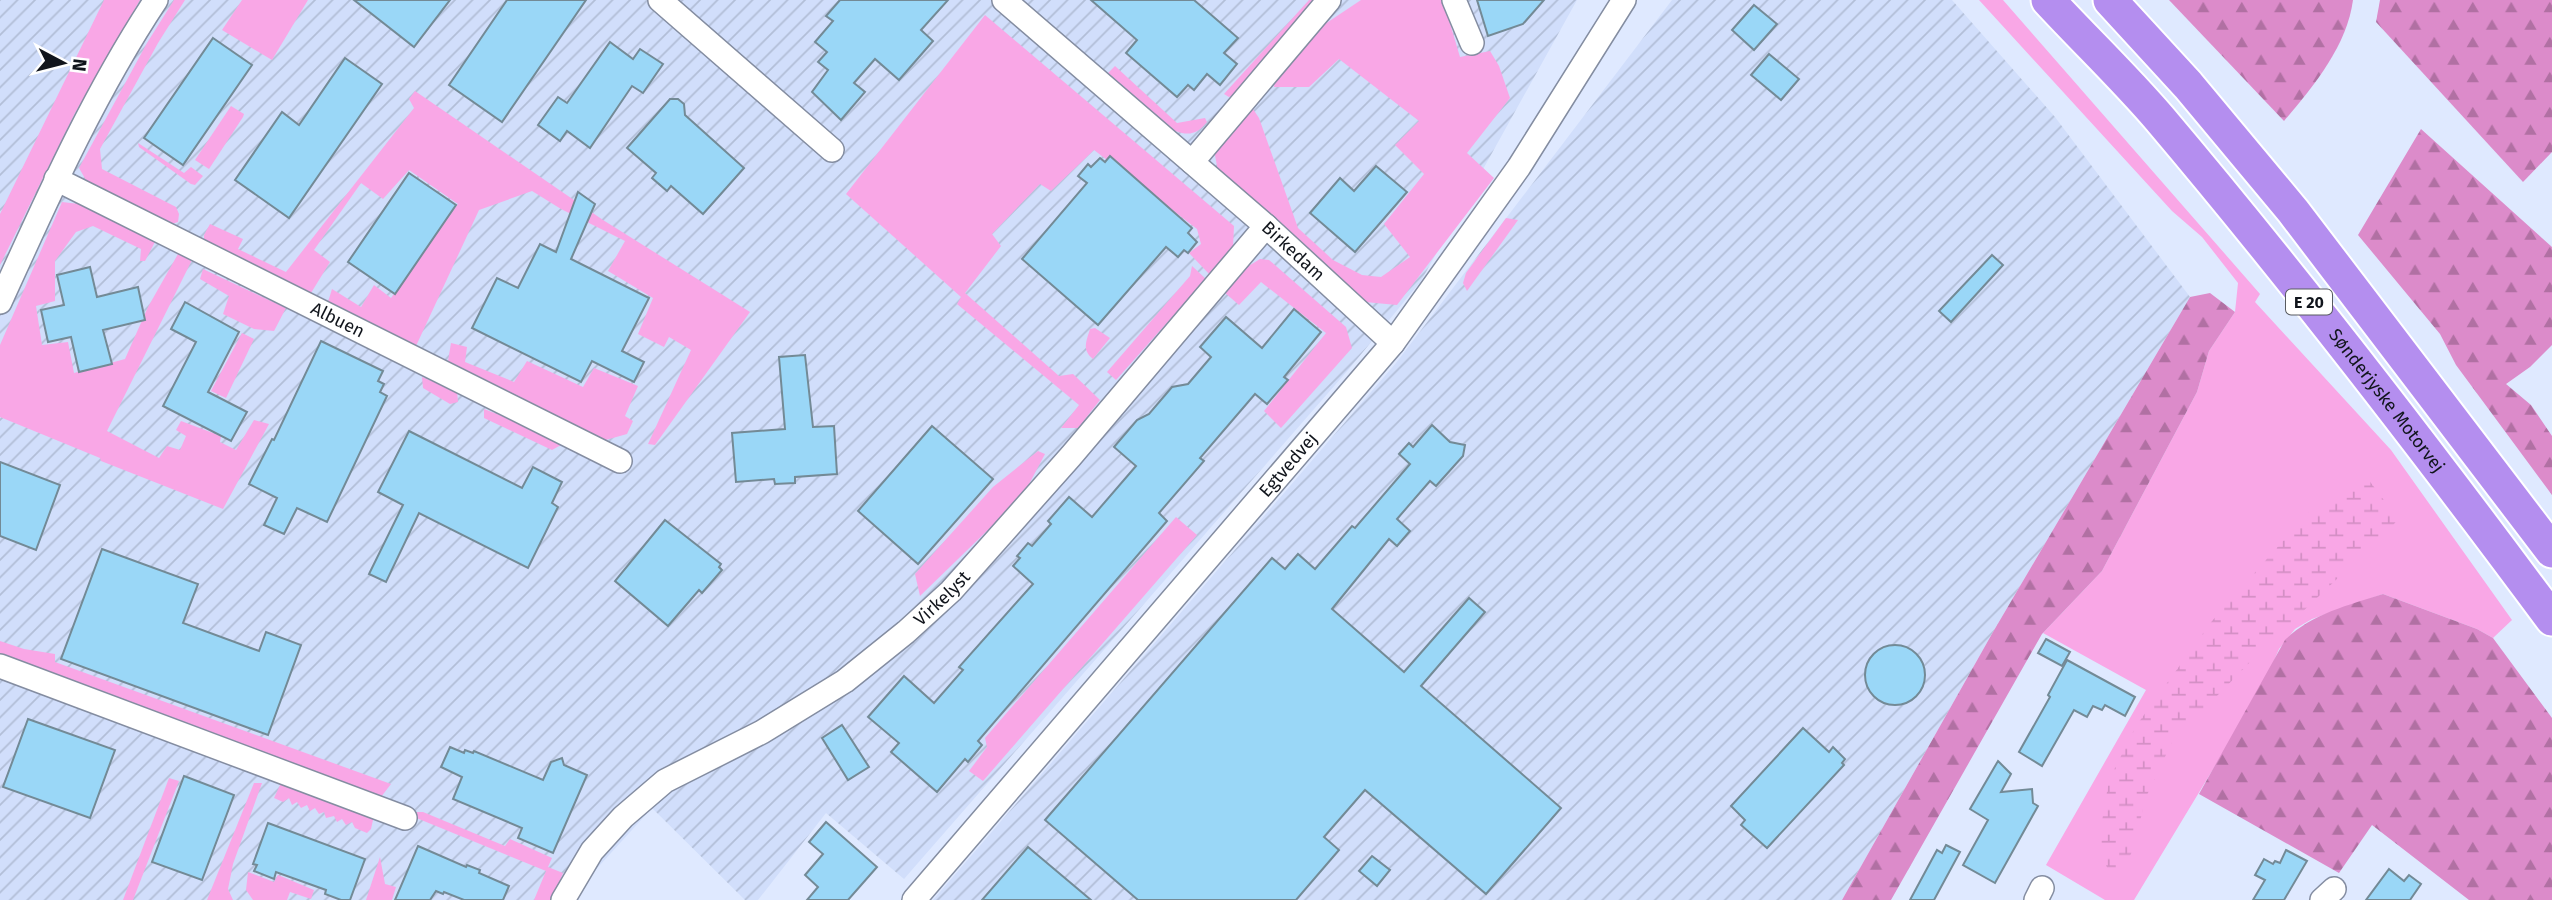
<svg xmlns="http://www.w3.org/2000/svg" width="2552" height="900" viewBox="0 0 2552 900" font-family="'Fira Sans',sans-serif">
  <style>
    .industrial { fill: url(#industrial-furrows) }
    .green { fill: #f9a7e6 }
    .forest { fill: url(#forest-firs) }
    .wetland { fill: url(#wetland-marsh) }
    .building { fill: #9ad7f7; stroke: #738a96; stroke-width: 2 }
    .lines { fill: none; stroke-linecap: round; stroke-linejoin: round }
    .minor-casing { stroke: #848da1; stroke-width: 26 }
    .highway-casing { stroke: #fff; stroke-width: 37 }
    .minor { stroke: #fff; stroke-width: 23 }
    .highway { stroke: #b48eef; stroke-width: 33 }
    .labels { text-anchor: middle; dominant-baseline: central; stroke-width: 7; stroke-linejoin: round; paint-order: stroke }
    .shield { fill: #fff; stroke: #585b60; stroke-width: 2 }
    .shield-label { font-size: 16px; font-weight: bold; fill: #11151c }
    .street-label { font-size: 18px; fill: #11151c; stroke: #fff }
  </style>
  <defs>
    <pattern id="industrial-furrows" width="10" height="10" patternUnits="userSpaceOnUse" patternTransform="scale(1.75)"><rect width="10" height="10" fill="#d1defb"/><path d="M-1 1l2-2M0 10L10 0M9 11l2-2" fill="none" stroke="#b2bed7"/></pattern>
    <pattern id="forest-firs" width="22" height="20" patternUnits="userSpaceOnUse" patternTransform="scale(1.75)"><rect width="22" height="20" fill="#dc8bca"/><path d="M5 1l3.5 6h-7zM16 11l3.5 6h-7z" fill="#b170a3"/></pattern>
    <pattern id="wetland-marsh" width="20" height="14" patternUnits="userSpaceOnUse" patternTransform="scale(1.75)"><rect width="20" height="14" fill="#f9a7e6"/><path d="M1 5h8M5 5V1M11 12h8M15 12V8" fill="none" stroke="#d48fc5"/></pattern>
  </defs>
  <rect width="100%" height="100%" fill="#dfe9ff"/>
  <g class="industrial">
    <polygon points="0,0 1577,0 1421,281 1349,369 904,879 826,813 758,900 745,900 652,808 579,888 575,900 0,900"/>
    <polygon points="1672,0 1952,0 2055,117 2190,297 1993,632 1842,900 933,900 1396,363"/>
  </g>
  <g class="green">
    <polygon points="104,0 140,0 75,113 0,265 0,214"/>
    <polygon points="174,0 185,0 158,43 100,149 102,169 176,207 179,214 178,222 172,224 87,182 79,168 147,43"/>
    <polygon points="242,0 308,0 272,60 222,30"/>
    <polygon points="1309,0 1321,0 1234,95 1229,97 1224,94"/>
    <polygon points="1361,0 1443,0 1460,57 1490,51 1499,66 1510,98 1467,153 1494,178 1397,305 1365,302 1218,171 1214,150 1253,109 1259,118 1298,228 1333,260 1362,275 1381,277 1410,257 1384,224 1424,174 1395,145 1419,121 1339,59 1309,87 1274,87 1275,78 1325,24"/>
    <polygon points="1979,0 2003,0 2260,294 2255,302 2391,450 2512,620 2493,638 2477,629 2383,594 2312,619 2295,629 2279,649 2269,672 2221,756 2134,900 2105,900 2046,865 2146,690 2043,633 2102,571 2197,392 2209,351 2235,312 2238,283 2202,237 2172,211"/>
    <polygon points="985,15 1234,226 1233,247 1210,275 1189,253 1201,244 1197,229 1094,150 1051,191 1040,184 992,234 1001,246 965,293 1059,376 1073,374 1100,400 1078,428 1061,428 1079,405 957,304 961,297 846,194"/>
    <path d="M1115 66 1177 123 1205 118 1207 122C1197 134 1190 136 1175 131L1108 73Z"/>
    <polygon points="415,91 603,220 750,312 655,445 648,444 691,350 669,337 664,347 638,334 653,298 608,271 625,241 561,209 532,191 479,210 416,346 328,302 332,289 361,307 374,285 391,298 458,204 409,170 383,199 361,183 314,250 330,262 311,293 204,242 204,235 210,224 243,239 238,249 286,272 414,108 409,99"/>
    <polygon points="231,106 244,114 243,117 209,169 195,160"/>
    <polygon points="138,143 184,173 191,167 203,176 195,185 191,184 139,147"/>
    <polygon points="62,202 79,204 155,242 145,261 140,261 141,249 93,226 76,232 55,261 55,301 36,306 42,345 68,342 74,373 125,359 148,307 178,254 192,260 107,431 159,458 167,446 180,450 186,436 176,430 181,421 221,436 220,442 236,450 254,420 269,424 223,509 101,461 100,458 0,417 0,345"/>
    <polygon points="1506,218 1518,220 1467,291 1463,283 1466,273"/>
    <polygon points="1260,259 1269,260 1346,327 1352,348 1281,428 1264,411 1326,333 1261,282 1239,305 1224,292 1247,267"/>
    <polygon points="1192,266 1206,279 1116,380 1107,372 1190,276"/>
    <polygon points="203,269 286,308 274,331 254,329 223,314 229,296 200,279"/>
    <path d="M1095 328 1110 338 1093 359C1082 350 1086 342 1090 329Z"/>
    <polygon points="242,333 254,339 226,398 211,391"/>
    <polygon points="451,343 467,347 465,362 514,382 527,361 583,387 594,368 638,386 625,416 633,421 627,434 602,441 448,361"/>
    <polygon points="422,377 457,391 458,402 450,404 423,388"/>
    <polygon points="484,409 560,438 561,445 552,450 484,418"/>
    <polygon points="1038,451 1045,454 1028,486 993,525 920,596 915,574 993,487"/>
    <polygon points="1176,517 1197,535 983,781 969,771 987,747 985,738"/>
    <polygon points="0,641 24,649 55,654 55,662 391,784 381,797 0,654"/>
    <polygon points="169,778 179,781 133,900 123,900"/>
    <polygon points="254,783 262,783 233,864 228,889 233,900 207,900"/>
    <polygon points="281,783 371,815 373,820 371,829 367,833 355,828 352,822 346,825 342,819 337,822 334,816 326,818 324,812 319,814 315,808 310,811 307,805 301,808 297,802 292,805 289,798 283,802 274,798"/>
    <polygon points="417,812 423,812 505,846 510,839 552,858 548,867 563,873 552,900 534,900 546,871 414,817"/>
    <polygon points="380,857 385,884 396,887 392,900 366,900"/>
    <polygon points="248,872 274,882 278,875 314,890 311,899 290,892 287,900 253,900 246,890"/>
  </g>
  <g class="forest">
    <path d="M2169 0H2353C2347 46 2313 87 2284 121Z"/>
    <polygon points="2380,0 2552,0 2552,152 2523,182 2376,22"/>
    <polygon points="2421,129 2552,247 2552,345 2530,367 2506,384 2531,405 2552,436 2552,495 2456,365 2440,334 2358,235"/>
    <polygon points="2210,293 2235,312 2209,351 2197,392 2102,571 2042,634 1891,900 1842,900 1993,632 2190,297"/>
    <path d="M2383 594 2477 629 2493 638 2552 718V900H2469L2372 825 2339 873 2199 794 2285 640C2311 614 2349 605 2383 594Z"/>
  </g>
  <polygon class="wetland" points="2368,479 2398,519 2386,534 2361,556 2255,657 2172,742 2147,795 2131,854 2120,869 2108,870 2098,845 2109,780 2136,726 2212,621 2313,507"/>
  <g class="building">
    <polygon points="354,0 450,0 414,47"/>
    <polygon points="507,0 586,0 502,122 449,85"/>
    <polygon points="840,0 948,0 921,30 933,41 899,80 875,59 854,83 865,92 841,120 812,92 828,70 818,62 827,52 815,42 833,21 826,16"/>
    <polygon points="1091,0 1194,0 1238,38 1224,53 1237,64 1220,85 1207,74 1194,90 1188,85 1177,97 1126,53 1137,40"/>
    <polygon points="1477,0 1544,0 1523,24 1488,36"/>
    <polygon points="1754,5 1777,24 1754,50 1732,30"/>
    <polygon points="213,38 252,65 183,165 144,138"/>
    <polygon points="610,42 633,59 640,49 663,64 643,93 632,86 590,148 567,131 560,141 538,125 558,97 567,103"/>
    <polygon points="1769,54 1799,79 1781,100 1751,75"/>
    <polygon points="345,58 382,84 289,218 235,180 282,112 299,125"/>
    <polygon points="670,99 678,99 684,104 685,115 744,168 703,214 671,186 667,191 652,178 656,173 627,148"/>
    <polygon points="1110,156 1192,228 1188,233 1197,242 1188,253 1184,250 1178,257 1166,247 1098,325 1022,259 1087,183 1078,176 1088,164 1091,167 1100,158 1105,162"/>
    <polygon points="1376,166 1407,192 1355,252 1310,213 1340,178 1354,191"/>
    <polygon points="409,173 456,205 395,294 348,262"/>
    <polygon points="578,192 595,204 571,259 649,298 622,351 644,362 634,382 592,361 581,382 472,328 497,278 518,288 540,244 556,252"/>
    <polygon points="1992,255 2003,265 1951,322 1939,311"/>
    <polygon points="90,267 97,297 138,287 145,320 103,330 112,364 79,372 71,337 48,342 41,310 64,305 57,275"/>
    <polygon points="185,302 239,332 208,392 247,412 231,441 163,406 196,342 171,329"/>
    <polygon points="1294,309 1321,332 1284,377 1288,380 1267,404 1255,394 1200,458 1204,461 1159,513 1167,521 978,741 982,745 968,762 965,759 937,792 891,752 899,743 868,717 904,676 934,703 963,670 959,667 1033,584 1013,566 1020,558 1017,556 1028,543 1032,546 1051,524 1048,521 1069,497 1092,517 1136,466 1114,447 1137,420 1149,414 1172,387 1188,384 1211,357 1200,347 1226,317 1262,348"/>
    <polygon points="321,341 383,371 378,381 384,384 380,392 387,396 327,522 297,508 284,534 264,525 277,498 249,484 272,439 274,440"/>
    <polygon points="805,355 813,427 834,426 837,474 795,477 795,483 775,484 774,479 736,482 732,433 785,429 779,357"/>
    <polygon points="1432,425 1450,442 1465,445 1463,456 1436,486 1430,481 1397,519 1410,531 1397,546 1389,539 1332,609 1404,672 1469,598 1485,612 1421,686 1561,808 1486,894 1365,790 1324,837 1339,850 1296,900 1138,900 1045,820 1272,558 1285,569 1298,554 1315,569 1352,526 1355,528 1410,464 1399,454 1409,443 1413,447"/>
    <polygon points="932,426 993,479 918,564 858,511"/>
    <polygon points="409,431 522,488 533,467 562,482 552,503 558,507 528,568 419,513 386,582 369,574 403,505 378,492"/>
    <polygon points="0,462 60,485 36,550 0,536"/>
    <polygon points="665,520 721,564 719,567 722,570 702,593 699,590 668,626 615,581"/>
    <polygon points="102,549 198,584 183,623 259,651 266,632 301,645 268,735 61,659"/>
    <polygon points="2046,639 2070,652 2062,666 2038,653"/>
    <circle cx="1895" cy="675" r="30"/>
    <polygon points="2067,660 2135,697 2125,716 2105,705 2102,710 2093,706 2087,717 2074,710 2042,766 2019,752 2050,697 2048,695"/>
    <polygon points="28,719 115,750 90,818 3,787"/>
    <polygon points="842,725 869,767 848,780 822,738"/>
    <polygon points="1803,728 1829,752 1833,747 1845,759 1842,763 1844,765 1767,848 1741,825 1745,820 1731,806"/>
    <polygon points="450,747 464,753 465,750 473,753 474,751 543,780 551,762 562,758 564,765 587,775 553,853 518,838 522,828 453,799 462,777 441,767"/>
    <polygon points="1998,761 2011,774 2001,792 2032,789 2033,803 2038,806 1995,883 1963,865 1988,820 1970,809"/>
    <polygon points="184,776 234,795 202,880 152,862"/>
    <polygon points="826,822 877,867 848,900 807,900 818,887 805,875 823,854 809,842"/>
    <polygon points="268,823 365,859 350,900 341,900 325,894 326,890 276,872 274,879 254,871 257,865 253,864"/>
    <polygon points="1946,845 1960,852 1934,900 1910,900 1937,850 1942,853"/>
    <polygon points="418,846 466,867 467,865 480,870 479,873 509,886 503,900 464,900 444,892 443,894 436,891 430,900 395,900"/>
    <polygon points="1028,847 1091,900 982,900"/>
    <polygon points="2286,850 2307,861 2284,900 2253,900 2265,880 2255,875 2264,859 2273,864 2275,861 2280,863"/>
    <polygon points="1372,856 1390,870 1377,886 1359,871"/>
    <polygon points="2389,869 2404,881 2409,875 2421,884 2410,900 2366,900"/>
  </g>
  <g class="lines">
    <defs>
      <g id="minor">
        <polyline points="660,0 832,150"/>
        <path id="s1" d="M1004 0 1266 226 1393 343"/>
        <polyline points="1454,0 1472,43"/>
        <polyline points="1192,162 1329,0"/>
        <path id="s2" d="M56 179 620 461"/>
        <path d="M0 302C47 199 93 95 156 0"/>
        <polyline points="0,666 405,818"/>
        <path id="s3" d="M563 900 592 851 623 817 665 781 762 732 845 681 906 632 951 591 1071 456 1266 226"/>
        <path id="s4" d="M914 900 1393 343 1519 167 1624 0"/>
        <polyline points="2036,900 2042,888"/>
        <polyline points="2322,900 2334,889"/>
      </g>
      <g id="highway">
        <path id="s5" d="M2048 0C2085 40 2125 78 2160 119 2297 281 2426 449 2552 619"/>
        <polyline points="2110,0 2188,85 2293,211 2552,551"/>
      </g>
    </defs>
    <use href="#minor" class="minor-casing"/>
    <use href="#highway" class="highway-casing"/>
    <use href="#minor" class="minor"/>
    <use href="#highway" class="highway"/>
  </g>
  <g class="labels">
    <rect class="shield" x="2286" y="289.5" width="46" height="25" rx="5"/>
    <g class="shield-label">
      <text x="2309" y="302">E 20</text>
    </g>
    <g class="street-label">
      <text stroke="none"><textPath href="#s1" startOffset="383">Birkedam</textPath></text>
      <text stroke="none"><textPath href="#s2" startOffset="315">Albuen</textPath></text>
      <text stroke="none"><textPath href="#s5" startOffset="525">Sønderjyske Motorvej</textPath></text>
      <text stroke="none"><textPath href="#s4" startOffset="574">Egtvedvej</textPath></text>
      <text stroke="none"><textPath href="#s3" startOffset="492">Virkelyst</textPath></text>
    </g>
  </g>
  <g transform="translate(63 63) rotate(97)" stroke="#ffffff" stroke-width="5" paint-order="stroke">
  <path d="M0-5L12 26L0 18L-12 26Z" fill="#11151c"/>
  <text y="-10" font-size="19" font-weight="bold" text-anchor="middle" fill="#11151c">N</text>
  </g>
</svg>
